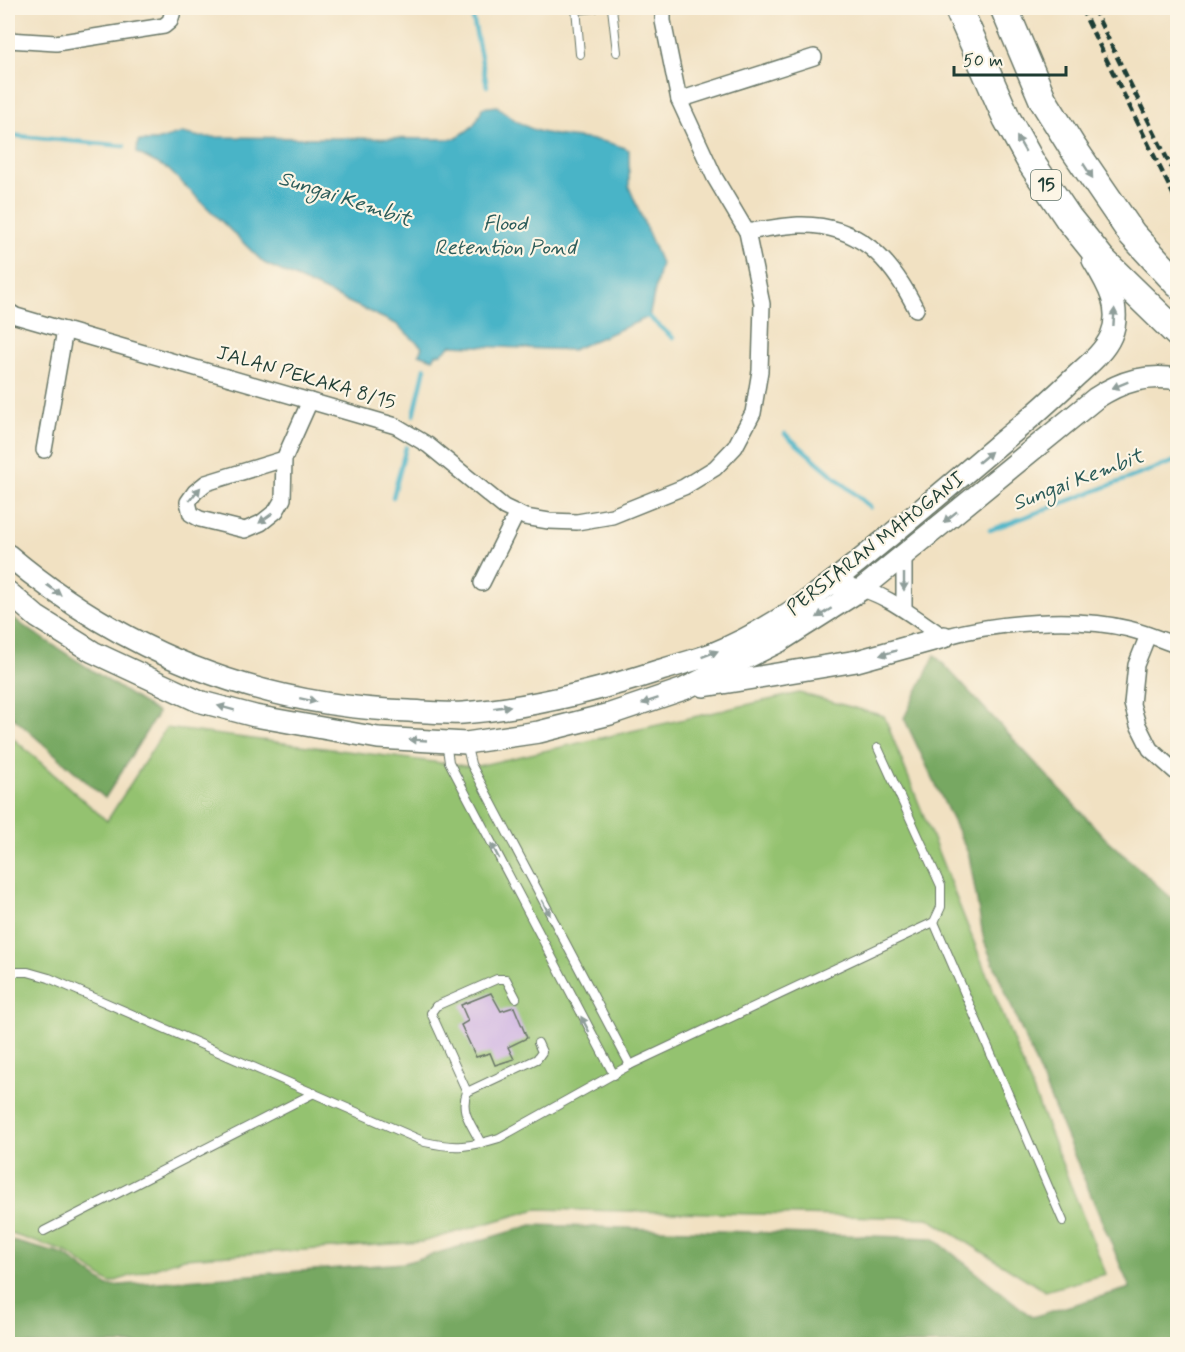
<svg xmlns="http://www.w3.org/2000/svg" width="1185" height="1352" viewBox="0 0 1185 1352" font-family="Mynerve,sans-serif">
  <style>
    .green { fill: #94c270; stroke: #5a8052; stroke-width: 1.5 }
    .forest { fill: #77a862; stroke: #4b724b; stroke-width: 1.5 }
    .water { fill: #49b4c7; stroke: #34787e; stroke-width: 1.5 }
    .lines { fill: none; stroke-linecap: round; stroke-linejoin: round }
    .stream { stroke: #49b4c7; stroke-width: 4.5 }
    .building { fill: #ccb0e3 }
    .lane-casing { stroke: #687666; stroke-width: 10 }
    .street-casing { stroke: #687666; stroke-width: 18 }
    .secondary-casing { stroke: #687666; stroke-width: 24 }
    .highway-casing { stroke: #687666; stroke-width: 30 }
    .lane { stroke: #fff; stroke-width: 8 }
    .street { stroke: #fff; stroke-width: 15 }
    .secondary { stroke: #fff; stroke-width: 21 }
    .highway { stroke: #fff; stroke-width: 27 }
    .rail { stroke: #1f3d34; stroke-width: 4.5; stroke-dasharray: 9 4.5; stroke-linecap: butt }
    .oneway { fill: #8f9e9a }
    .labels { text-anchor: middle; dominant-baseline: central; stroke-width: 4.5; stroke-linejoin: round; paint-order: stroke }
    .shield { fill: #fcf5e5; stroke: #617469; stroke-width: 1.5 }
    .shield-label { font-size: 18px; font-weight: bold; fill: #1f3d34 }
    .street-label { font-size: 20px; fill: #1f3d34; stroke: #fcf5e5 }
    .water-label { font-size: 21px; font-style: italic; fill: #2a5b59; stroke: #fcf5e5 }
  </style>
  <rect width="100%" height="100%" fill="#fcf5e5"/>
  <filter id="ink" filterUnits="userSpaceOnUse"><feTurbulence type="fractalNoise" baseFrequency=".0167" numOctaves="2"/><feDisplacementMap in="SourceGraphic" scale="12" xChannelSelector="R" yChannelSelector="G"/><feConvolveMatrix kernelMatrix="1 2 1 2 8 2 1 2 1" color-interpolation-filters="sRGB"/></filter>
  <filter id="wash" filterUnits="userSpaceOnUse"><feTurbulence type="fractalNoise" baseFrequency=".008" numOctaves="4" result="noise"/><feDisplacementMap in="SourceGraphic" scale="24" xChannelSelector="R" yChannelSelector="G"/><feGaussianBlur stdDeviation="1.35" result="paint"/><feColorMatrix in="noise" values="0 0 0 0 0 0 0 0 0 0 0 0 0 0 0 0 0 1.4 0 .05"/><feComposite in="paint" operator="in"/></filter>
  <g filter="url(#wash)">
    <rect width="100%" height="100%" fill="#f1e1c2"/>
    <polygon class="green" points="799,693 884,716 1106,1274 1045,1291 928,1218 537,1209 422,1242 184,1258 110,1283 66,1252 8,1233 8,734 107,821 166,728 473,767"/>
    <g class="forest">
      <polygon points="8,613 25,627 158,713 105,798 8,713"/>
      <polygon points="935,655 1105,838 1177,903 1177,1344 8,1344 8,1240 65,1255 108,1286 404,1263 532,1225 933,1238 1032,1317 1130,1288 984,941 969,855 904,718"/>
    </g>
    <path class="water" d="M497 106C511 118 523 127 541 132 570 140 601 136 629 150V187L661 263 649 317 572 350 451 345 442 353 436 354 433 359 419 354 422 347 396 324 264 263 168 169 137 153 138 141H156L182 133 200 137 453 139C469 131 477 125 482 108Z"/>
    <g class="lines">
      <g class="stream">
        <polyline points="471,8 487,86"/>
        <polyline points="8,135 124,146"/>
        <polyline points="644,316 649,317 673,338"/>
        <polyline points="414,415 425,368"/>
        <polyline points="785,434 870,507"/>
        <polyline points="393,497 406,447"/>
        <polyline points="990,530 1178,460"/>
      </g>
    </g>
    <g id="blocks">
      <polygon class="building" points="491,993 501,1011 514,1007 527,1038 508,1047 514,1059 495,1065 490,1053 476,1057 461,1025 468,1021 461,1005"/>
    </g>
  </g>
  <g filter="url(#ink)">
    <use href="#blocks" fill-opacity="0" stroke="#687666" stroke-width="1.5"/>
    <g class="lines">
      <defs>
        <g id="lane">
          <polyline points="576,8 580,54"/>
          <polyline points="612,8 617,52"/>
          <polyline points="576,10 595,8"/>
          <polyline points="446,742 449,762 614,1075"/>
          <polyline points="466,743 471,764 630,1065"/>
          <polyline points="934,922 1063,1221"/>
          <path d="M8 972H28L49 978 425 1142C455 1149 470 1147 499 1138L630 1065 934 922 941 907V886L878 748"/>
          <polyline points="467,1092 537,1059 542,1052 538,1043"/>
          <path d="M481 1143C472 1125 459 1112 467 1092L431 1013 436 1006 497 979H506L516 998"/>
          <polyline points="44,1231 314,1093"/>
        </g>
        <g id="street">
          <polyline points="8,40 56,43 164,26 170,21 174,8"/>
          <polyline points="679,100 814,57"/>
          <path d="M747 232C764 229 781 226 798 225 858 223 891 259 916 309"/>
          <polyline points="8,311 16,316 396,426 428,445 504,507 525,517 549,521 577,522 612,516 684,487 715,468 735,447 753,413 760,371 762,304 747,232 715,178 679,100 663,21 663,8"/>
          <polyline points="44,450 65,330"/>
          <polyline points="284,459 206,483 195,492 188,502 191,514 200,519 245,530 261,523 276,511 283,499 284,459 310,401"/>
          <polyline points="482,583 517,513"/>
          <path d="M827 588C834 587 843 585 850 586 885 592 915 618 944 637 997 622 1076 616 1129 629 1146 633 1162 640 1178 646"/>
          <polyline points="904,609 904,554"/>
          <polyline points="1148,635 1136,665 1132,704 1138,725 1150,749 1178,774"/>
        </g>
        <g id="secondary">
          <path d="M8 555C123 652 258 706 409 711 427 712 445 714 463 713 530 708 597 691 661 670 678 665 695 660 712 654 775 629 829 586 881 543 923 509 964 474 1005 439 1030 419 1053 398 1076 376 1089 364 1104 352 1111 336 1123 308 1107 283 1093 260"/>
          <path d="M8 592 37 617 93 652 198 701 255 716 378 738 466 743 539 732 610 714 684 689 780 641 862 589 1096 398C1122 381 1146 374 1178 379"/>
          <polyline points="704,686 857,661 944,637"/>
        </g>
        <g id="highway">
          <polyline points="958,8 1007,119 1032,164 1069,219 1102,260 1178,334"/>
          <polyline points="1004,8 1043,100 1071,145 1132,234 1178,284"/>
        </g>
      </defs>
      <use href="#lane" class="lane-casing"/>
      <use href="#street" class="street-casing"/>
      <use href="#secondary" class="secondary-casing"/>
      <use href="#highway" class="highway-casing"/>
      <use href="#lane" class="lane"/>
      <use href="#street" class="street"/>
      <use href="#secondary" class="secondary"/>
      <use href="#highway" class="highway"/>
      <g class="rail">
        <polyline points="1081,8 1178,204"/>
        <polyline points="1093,8 1178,181"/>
      </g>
    </g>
    <defs><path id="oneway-solid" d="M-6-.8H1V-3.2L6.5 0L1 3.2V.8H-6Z" transform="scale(1.5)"/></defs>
    <g class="oneway">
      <use href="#oneway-solid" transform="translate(1021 144) rotate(-120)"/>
      <use href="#oneway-solid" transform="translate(1088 171) rotate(57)"/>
      <use href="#oneway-solid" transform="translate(1114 317) rotate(-86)"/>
      <use href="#oneway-solid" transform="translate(1120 385) rotate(158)"/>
      <use href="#oneway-solid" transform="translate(985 457) rotate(-40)"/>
      <use href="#oneway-solid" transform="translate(195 494) rotate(-50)"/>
      <use href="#oneway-solid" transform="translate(950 517) rotate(141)"/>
      <use href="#oneway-solid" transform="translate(266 518) rotate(144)"/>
      <use href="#oneway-solid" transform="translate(904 582) rotate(90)"/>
      <use href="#oneway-solid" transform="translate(54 590) rotate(36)"/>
      <use href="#oneway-solid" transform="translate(824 613) rotate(148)"/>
      <use href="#oneway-solid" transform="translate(888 653) rotate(164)"/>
      <use href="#oneway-solid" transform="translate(710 654) rotate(-21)"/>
      <use href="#oneway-solid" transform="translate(308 700) rotate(12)"/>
      <use href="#oneway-solid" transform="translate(650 701) rotate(161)"/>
      <use href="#oneway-solid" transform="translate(502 707) rotate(-8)"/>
      <use href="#oneway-solid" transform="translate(226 708) rotate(-165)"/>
      <use href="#oneway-solid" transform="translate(418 740) rotate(-177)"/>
      <use href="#oneway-solid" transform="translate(495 851) rotate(-118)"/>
      <use href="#oneway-solid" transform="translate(546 908) rotate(62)"/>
      <use href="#oneway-solid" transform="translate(585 1024) rotate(-118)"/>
    </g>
  </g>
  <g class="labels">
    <rect class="shield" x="1031" y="170" width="30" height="30" rx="4.5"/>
    <g class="shield-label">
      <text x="1046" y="185">15</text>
    </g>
    <g class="street-label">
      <text transform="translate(306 378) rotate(16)">JALAN PEKAKA 8/15</text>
      <text transform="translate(876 544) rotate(-38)">PERSIARAN MAHOGANI</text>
    </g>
    <g class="water-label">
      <text transform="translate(345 199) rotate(18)">Sungai Kembit</text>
      <text x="505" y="224">Flood<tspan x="505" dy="24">Retention Pond</tspan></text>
      <text transform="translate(1078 480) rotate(-21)">Sungai Kembit</text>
    </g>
  </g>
  <rect width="1185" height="1352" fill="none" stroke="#fcf5e5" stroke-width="30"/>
  <path d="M954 66v9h112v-9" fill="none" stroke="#1f3d34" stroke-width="3"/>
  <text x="963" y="66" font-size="18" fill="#1f3d34" stroke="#fcf5e5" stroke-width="4.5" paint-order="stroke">50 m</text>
</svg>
